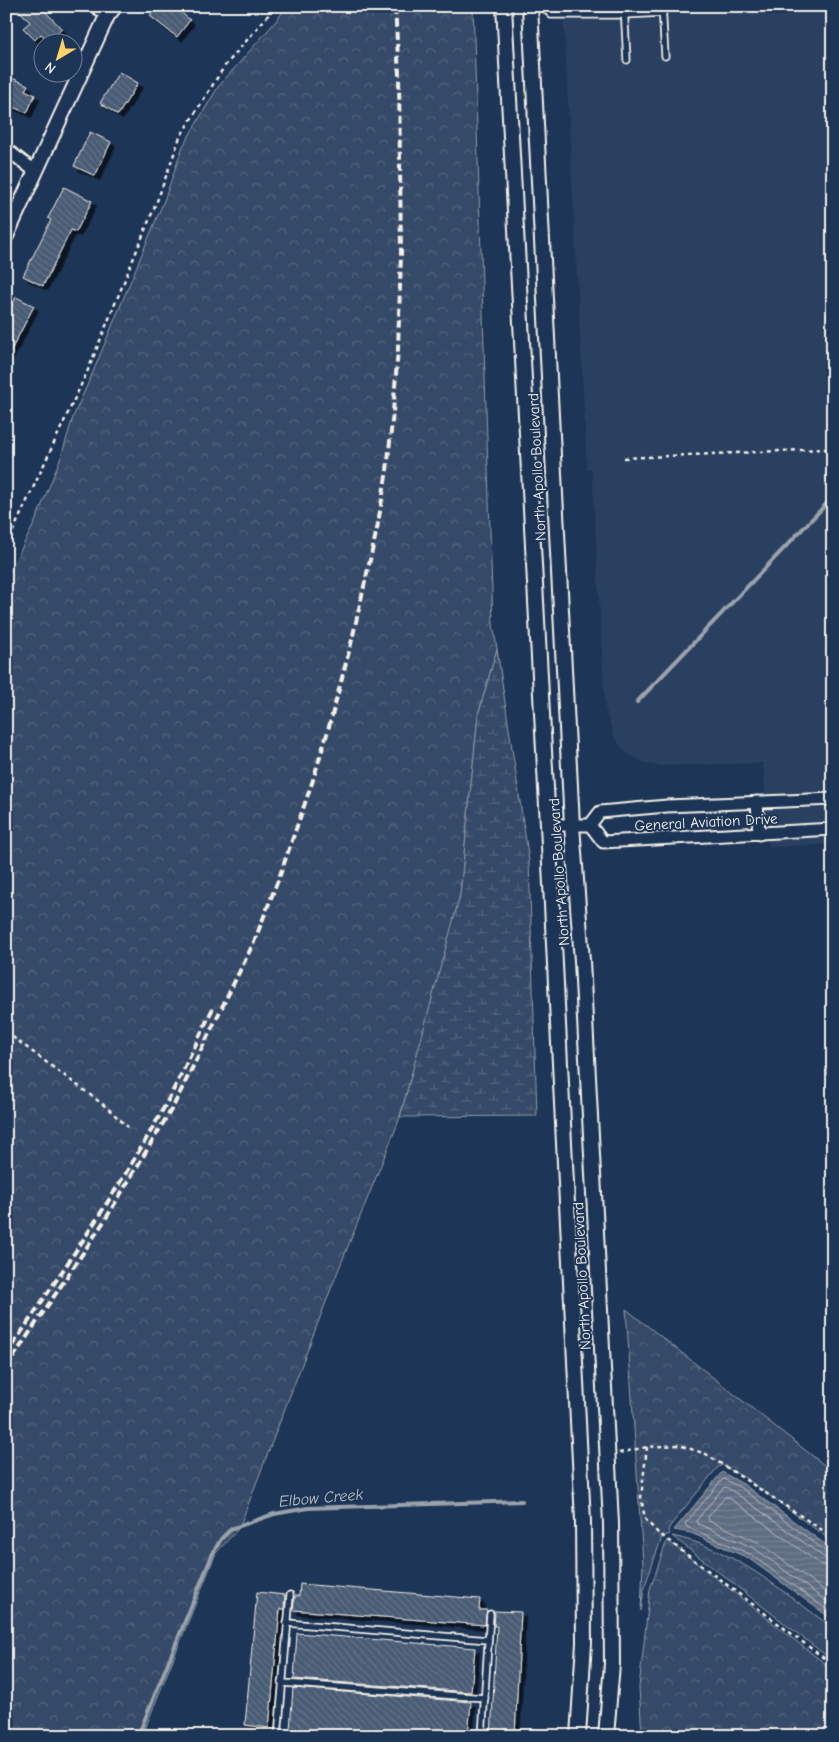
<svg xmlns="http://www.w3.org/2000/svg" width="839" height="1742" viewBox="0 0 839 1742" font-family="'Comic Neue',sans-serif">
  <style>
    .built { fill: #2a4060 }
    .forest { fill: url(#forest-crowns); stroke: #949ea8 }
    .wetland { fill: url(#wetland-marsh); stroke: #949ea8 }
    .water { fill: url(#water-rules); stroke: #9aa2ab }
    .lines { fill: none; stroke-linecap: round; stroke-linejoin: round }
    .shore { stroke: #b8bcbf; stroke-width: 1 }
    .stream { stroke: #9aa2ab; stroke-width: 4 }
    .building { fill: url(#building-back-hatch); stroke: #f4f1e8; filter: url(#shadow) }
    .service-casing { stroke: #f4f1e8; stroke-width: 9 }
    .minor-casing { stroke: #f4f1e8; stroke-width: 15 }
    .tertiary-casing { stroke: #f4f1e8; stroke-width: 18 }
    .path { stroke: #f4f1e8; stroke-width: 2.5; stroke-dasharray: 4 4; stroke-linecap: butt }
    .service { stroke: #1d3557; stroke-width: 5.5 }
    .minor { stroke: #1d3557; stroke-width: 11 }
    .tertiary { stroke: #1d3557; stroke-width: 14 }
    .rail { stroke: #f4f1e8; stroke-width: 4; stroke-dasharray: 8 4; stroke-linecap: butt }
    .labels { text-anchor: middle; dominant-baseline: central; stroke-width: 4; stroke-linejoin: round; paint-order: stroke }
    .street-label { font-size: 15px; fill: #f4f1e8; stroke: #1d3557 }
    .water-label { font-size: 16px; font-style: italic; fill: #c0c3c4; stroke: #1d3557 }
  </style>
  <defs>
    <pattern id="forest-crowns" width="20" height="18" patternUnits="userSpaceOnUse" patternTransform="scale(1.25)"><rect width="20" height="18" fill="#354a67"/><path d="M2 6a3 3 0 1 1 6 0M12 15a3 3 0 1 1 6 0" fill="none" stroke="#53657d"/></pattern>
    <pattern id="wetland-marsh" width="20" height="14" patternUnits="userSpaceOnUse" patternTransform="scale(1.25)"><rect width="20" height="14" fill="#354a67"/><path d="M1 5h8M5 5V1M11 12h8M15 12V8" fill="none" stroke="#53657d"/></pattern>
    <pattern id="water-rules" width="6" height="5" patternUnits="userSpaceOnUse" patternTransform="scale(1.25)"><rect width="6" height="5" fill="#5e6d82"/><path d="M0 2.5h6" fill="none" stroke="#768294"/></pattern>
    <pattern id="building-back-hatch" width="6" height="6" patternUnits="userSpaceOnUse" patternTransform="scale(1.25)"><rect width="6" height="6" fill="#485b74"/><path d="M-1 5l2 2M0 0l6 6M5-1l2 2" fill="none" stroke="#637388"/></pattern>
    <filter id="shadow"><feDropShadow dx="4.5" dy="4.5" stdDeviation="0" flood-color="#0009"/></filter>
  </defs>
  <rect width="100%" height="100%" fill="#1d3557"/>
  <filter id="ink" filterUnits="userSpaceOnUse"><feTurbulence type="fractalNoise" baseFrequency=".02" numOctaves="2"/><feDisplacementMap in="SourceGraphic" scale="10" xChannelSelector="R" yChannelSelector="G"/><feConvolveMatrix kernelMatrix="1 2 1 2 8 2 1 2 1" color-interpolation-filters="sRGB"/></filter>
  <g filter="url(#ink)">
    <polygon class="built" points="563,6 833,6 833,844 769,847 763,763 659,766 643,762 625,752 614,737 605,708 592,469 587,469"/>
    <g class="forest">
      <polygon points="287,6 473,6 493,624 497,649 478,715 460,895 436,989 398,1123 334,1281 239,1528 216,1553 142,1736 6,1736 6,579 35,522 61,457 73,417 93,372 165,198 183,146 218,87 276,21"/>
      <polygon points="626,1309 833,1472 833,1542 747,1479 722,1465 717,1468 670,1526 668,1530 670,1534 662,1537 644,1588 641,1611 643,1563"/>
      <path d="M672 1536C734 1548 783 1592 833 1628V1661Z"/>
      <polygon points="667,1540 833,1670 833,1736 642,1736 639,1687 650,1589"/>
    </g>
    <polygon class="wetland" points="497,649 529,861 537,1116 400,1117 460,895 478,715"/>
    <polygon class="water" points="722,1472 743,1484 833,1550 833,1620 748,1558 691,1533 674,1530"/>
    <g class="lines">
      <g class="shore">
        <polyline points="833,1554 828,1553 741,1488 724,1479 722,1480 685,1524 687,1527 750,1554 833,1614"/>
        <polyline points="833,1560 825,1558 737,1494 726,1487 723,1488 696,1521 698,1524 754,1548 833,1606"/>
        <polyline points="833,1567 820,1564 728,1497 725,1497 708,1517 709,1521 758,1542 833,1597"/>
      </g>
      <g class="stream">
        <polyline points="637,702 833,497"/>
        <polyline points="138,1736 213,1553 221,1539 231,1529 274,1514 308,1508 522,1501"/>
      </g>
    </g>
    <g class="building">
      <polygon points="15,6 40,6 62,29 49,41 41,34 35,40 23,28 30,22"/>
      <polygon points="157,6 173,6 190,20 177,37 150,16"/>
      <polygon points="119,72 138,83 118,115 100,103"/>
      <polygon points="12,78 28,85 25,90 35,95 27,113 6,104 6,83 9,85"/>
      <polygon points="90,132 111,142 95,176 74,166"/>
      <polygon points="64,187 92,201 76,232 71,230 43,286 23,276 51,220 48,218"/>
      <polygon points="16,297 34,306 6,360 6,317"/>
      <polygon points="300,1584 480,1599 479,1610 487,1610 485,1625 293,1610 295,1596 299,1596"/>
      <polygon points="257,1592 285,1595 284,1609 280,1609 269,1728 245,1725"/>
      <polygon points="493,1611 521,1612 515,1736 491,1736 497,1626 494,1626 495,1614"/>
      <polygon points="297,1633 475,1648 471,1692 294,1679"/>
      <polygon points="293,1688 471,1702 468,1736 369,1736 290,1729"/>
    </g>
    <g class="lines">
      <defs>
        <g id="service">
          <polyline points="543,6 551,15 624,15 663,13"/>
          <polyline points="624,6 627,60"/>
          <polyline points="662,6 665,56"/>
          <polyline points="287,1623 488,1640"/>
          <polyline points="282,1683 485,1698"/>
          <polyline points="278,1736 290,1595"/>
          <polyline points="482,1736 490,1614"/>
        </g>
        <g id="minor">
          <polyline points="95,6 107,16"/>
          <polyline points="6,149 36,172"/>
          <polyline points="757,802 759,834"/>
          <polyline points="548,825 590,825"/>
          <polyline points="590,825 603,842 833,829"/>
          <polyline points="590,825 600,812 667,806 833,799"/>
        </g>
        <g id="tertiary">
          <polyline points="504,6 548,825 583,1521 584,1643 578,1736"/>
          <polyline points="530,6 572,825 582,961 611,1523 612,1664 606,1736"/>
          <polyline points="6,236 107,16 115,6"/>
        </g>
      </defs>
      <use href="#service" class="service-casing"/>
      <use href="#minor" class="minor-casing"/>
      <use href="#tertiary" class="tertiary-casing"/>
      <g class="path">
        <polyline points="624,458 824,449 833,450"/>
        <polyline points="6,546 88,370 159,196 180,137 224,67 276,6"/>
        <polyline points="6,1032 105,1106 128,1127"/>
        <polyline points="647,1447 641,1497 645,1519 657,1532 833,1665"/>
        <polyline points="619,1453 647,1447 679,1445 706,1454 833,1537"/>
      </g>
      <use href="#service" class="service"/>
      <use href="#minor" class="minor"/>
      <use href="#tertiary" class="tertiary"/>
      <g class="rail">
        <path d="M6 1355C62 1271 120 1189 168 1100 184 1070 198 1039 213 1008"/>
        <polyline points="6,1368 105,1220 174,1105 254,942 280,875 312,783 327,734 351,644 377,529 387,470 393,412 398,349 401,254 399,75 395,6"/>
      </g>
    </g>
  </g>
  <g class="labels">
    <g class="street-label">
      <text transform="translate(537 467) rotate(-93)">North Apollo Boulevard</text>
      <text transform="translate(706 822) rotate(-3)">General Aviation Drive</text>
      <text transform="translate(559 872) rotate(-94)">North Apollo Boulevard</text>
      <text transform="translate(582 1276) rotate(-93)">North Apollo Boulevard</text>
    </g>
    <g class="water-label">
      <text transform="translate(321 1498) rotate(-5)">Elbow Creek</text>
    </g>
  </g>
  <rect width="839" height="1742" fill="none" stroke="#1d3557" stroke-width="25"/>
  <rect x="12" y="12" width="814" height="1717" fill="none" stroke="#f4f1e8" stroke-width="2" filter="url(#ink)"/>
  <g transform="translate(58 58) rotate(218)"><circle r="24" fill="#1d3557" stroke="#738091"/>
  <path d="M0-4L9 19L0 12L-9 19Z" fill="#ffd166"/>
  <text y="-8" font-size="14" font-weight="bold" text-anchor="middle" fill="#f4f1e8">N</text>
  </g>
</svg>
